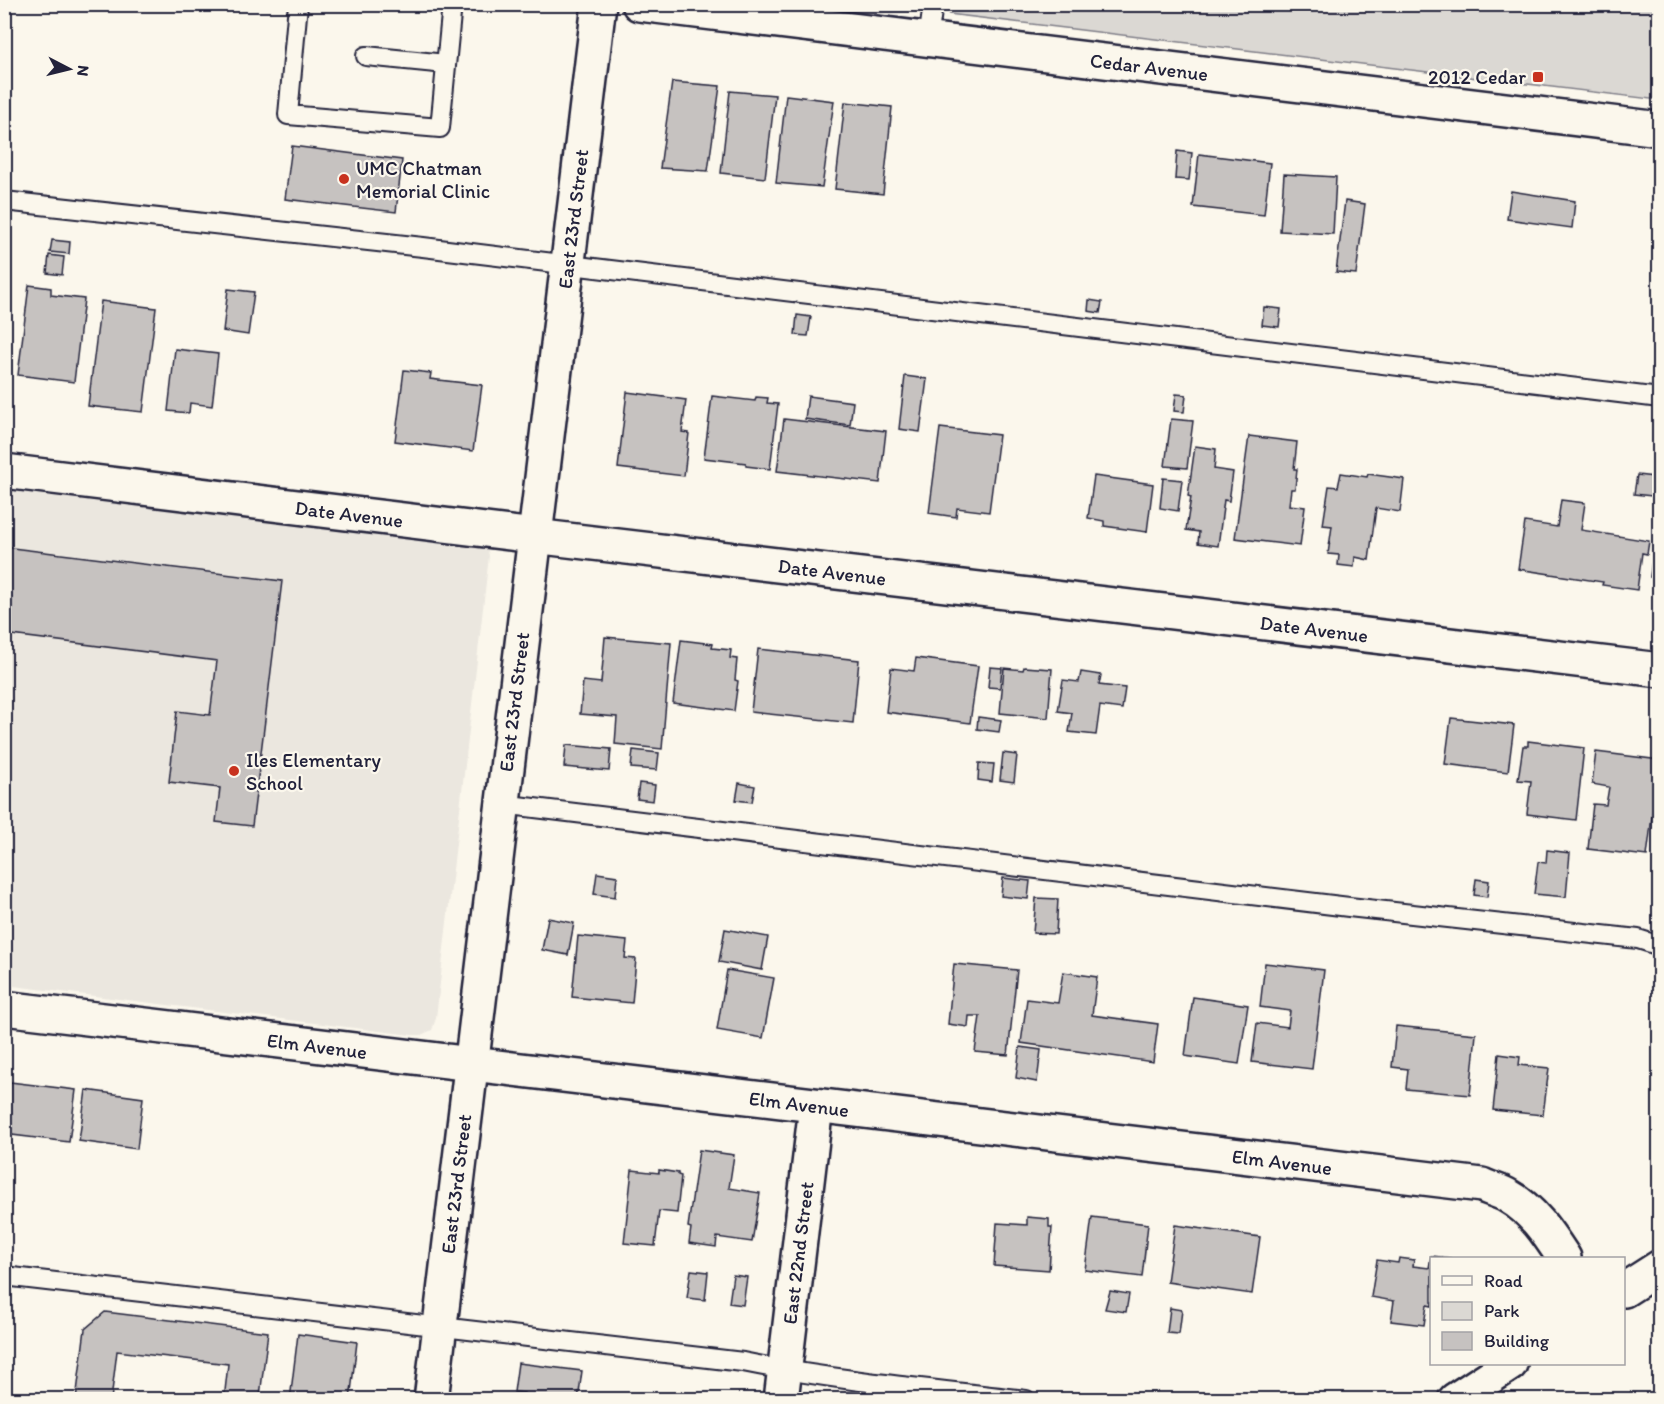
<svg xmlns="http://www.w3.org/2000/svg" width="1664" height="1404" viewBox="0 0 1664 1404" font-family="Itim,sans-serif">
  <style>
    .built { fill: #ebe7df }
    .green { fill: #dbd8d3; stroke: #7e7d87; stroke-width: 1.5 }
    .building { fill: #c6c2c0; stroke: #22223b; stroke-width: 1.5 }
    .lines { fill: none; stroke-linecap: round; stroke-linejoin: round }
    .lane-casing { stroke: #22223b; stroke-width: 22 }
    .street-casing { stroke: #22223b; stroke-width: 38 }
    .lane { stroke: #fbf7ec; stroke-width: 18 }
    .street { stroke: #fbf7ec; stroke-width: 33 }
    .poi-dot { fill: #c8321e; stroke: #fbf7ec; stroke-width: 2 }
    .labels { text-anchor: middle; dominant-baseline: central; stroke-width: 4.5; stroke-linejoin: round; paint-order: stroke }
    .street-label { font-size: 20px; fill: #22223b; stroke: #fbf7ec }
    .poi-label { font-size: 20px; fill: #22223b; stroke: #fbf7ec; text-anchor: start }
  </style>
  <rect width="100%" height="100%" fill="#fbf7ec"/>
  <filter id="ink" filterUnits="userSpaceOnUse"><feTurbulence type="fractalNoise" baseFrequency=".0167" numOctaves="2"/><feDisplacementMap in="SourceGraphic" scale="12" xChannelSelector="R" yChannelSelector="G"/><feConvolveMatrix kernelMatrix="1 2 1 2 8 2 1 2 1" color-interpolation-filters="sRGB"/></filter>
  <g filter="url(#ink)">
    <polygon class="built" points="5,486 481,544 488,551 489,556 436,1018 432,1030 421,1035 412,1035 5,985"/>
    <polygon class="green" points="951,4 1659,5 1659,100 949,14"/>
    <g class="building">
      <polygon points="672,82 720,86 708,171 660,168"/>
      <polygon points="730,91 775,95 765,178 721,173"/>
      <polygon points="786,95 834,101 822,187 776,183"/>
      <polygon points="845,102 892,107 883,194 835,189"/>
      <polygon points="292,146 402,160 396,212 285,199"/>
      <polygon points="1177,151 1192,153 1189,180 1175,179"/>
      <polygon points="1199,154 1270,163 1264,215 1193,207"/>
      <polygon points="1284,174 1336,177 1333,234 1280,231"/>
      <polygon points="1511,191 1575,201 1572,228 1507,219"/>
      <polygon points="1345,201 1365,204 1356,274 1336,272"/>
      <polygon points="52,240 70,242 69,254 50,252"/>
      <polygon points="49,255 64,257 62,275 47,273"/>
      <polygon points="29,285 51,288 51,295 84,299 74,382 18,375"/>
      <polygon points="228,289 254,292 248,335 223,331"/>
      <polygon points="1089,300 1102,302 1100,313 1088,311"/>
      <polygon points="101,301 156,308 143,412 88,406"/>
      <polygon points="1264,307 1281,309 1279,327 1262,325"/>
      <polygon points="797,315 811,317 808,336 795,335"/>
      <polygon points="175,349 218,354 212,406 190,403 189,413 168,411"/>
      <polygon points="404,370 431,373 430,379 482,385 473,451 395,441"/>
      <polygon points="905,376 927,379 920,432 899,429"/>
      <polygon points="627,392 686,400 682,432 689,433 684,476 618,468"/>
      <polygon points="1176,394 1186,395 1184,412 1174,411"/>
      <polygon points="712,396 755,401 756,397 768,398 767,403 778,404 770,469 746,466 746,463 704,458"/>
      <polygon points="808,396 853,402 850,425 805,419"/>
      <polygon points="784,419 886,431 880,483 777,471"/>
      <polygon points="1171,419 1193,421 1187,468 1165,466"/>
      <polygon points="940,428 999,435 989,512 957,508 956,517 929,513"/>
      <polygon points="1249,436 1297,442 1294,469 1297,469 1295,489 1291,489 1289,505 1305,507 1300,546 1235,538"/>
      <polygon points="1195,446 1216,449 1214,469 1233,472 1229,501 1224,500 1218,546 1198,543 1199,532 1186,530 1191,497 1188,496"/>
      <polygon points="1341,473 1367,477 1368,474 1404,479 1400,512 1376,508 1369,560 1355,557 1354,567 1338,565 1339,555 1328,554 1332,526 1323,525 1329,486 1338,487"/>
      <polygon points="1637,475 1654,477 1652,496 1634,494"/>
      <polygon points="1094,476 1153,484 1147,532 1104,526 1104,521 1088,518"/>
      <polygon points="1163,478 1182,480 1178,511 1160,508"/>
      <polygon points="1561,500 1585,503 1581,530 1649,541 1647,554 1642,553 1637,590 1602,585 1603,582 1518,569 1525,522 1557,527"/>
      <polygon points="1659,503 1660,503 1660,578 1650,577"/>
      <polygon points="4,547 282,581 252,826 216,822 220,788 169,782 177,711 210,715 217,661 4,634"/>
      <polygon points="605,637 671,643 662,749 615,744 617,717 580,714 583,681 601,683"/>
      <polygon points="681,640 713,644 712,648 731,650 730,658 737,659 735,680 738,681 734,711 673,703"/>
      <polygon points="758,649 859,660 853,723 751,712"/>
      <polygon points="916,658 978,666 970,723 886,712 891,668 914,671"/>
      <polygon points="990,667 1002,668 1000,688 988,687"/>
      <polygon points="1024,667 1052,669 1048,718 1000,713 1004,668 1023,670"/>
      <polygon points="1081,672 1101,675 1099,685 1125,688 1122,709 1100,706 1096,735 1069,732 1072,713 1058,711 1063,680 1079,682"/>
      <polygon points="978,717 1001,720 999,732 977,729"/>
      <polygon points="1451,718 1514,725 1508,772 1445,764"/>
      <polygon points="1528,741 1584,748 1576,820 1527,814 1531,781 1518,780 1523,746 1528,746"/>
      <polygon points="566,745 611,749 609,771 564,767"/>
      <polygon points="633,750 659,753 657,770 631,768"/>
      <polygon points="1596,752 1660,760 1655,808 1653,809 1647,856 1588,849 1593,804 1606,805 1609,787 1592,784"/>
      <polygon points="1003,753 1017,755 1014,782 1000,780"/>
      <polygon points="979,763 994,764 992,782 978,780"/>
      <polygon points="639,783 655,785 653,801 637,799"/>
      <polygon points="739,783 755,786 752,802 736,800"/>
      <polygon points="1547,850 1570,853 1566,897 1534,894 1538,862 1546,863"/>
      <polygon points="597,873 617,876 615,897 594,894"/>
      <polygon points="1003,878 1030,881 1028,899 1001,896"/>
      <polygon points="1476,879 1489,881 1487,897 1474,895"/>
      <polygon points="1036,898 1058,899 1056,934 1033,933"/>
      <polygon points="548,918 574,923 568,955 542,950"/>
      <polygon points="725,929 768,937 762,970 719,962"/>
      <polygon points="578,936 627,941 625,958 636,959 632,1003 572,997"/>
      <polygon points="1265,963 1324,970 1312,1069 1252,1062 1257,1023 1288,1027 1290,1011 1260,1007"/>
      <polygon points="954,964 1017,970 1008,1055 975,1052 980,1016 969,1016 968,1027 948,1024"/>
      <polygon points="727,970 774,978 763,1038 717,1030"/>
      <polygon points="1063,972 1097,977 1092,1015 1158,1024 1153,1062 1021,1043 1027,999 1058,1003"/>
      <polygon points="1193,997 1248,1005 1239,1064 1185,1056"/>
      <polygon points="1396,1026 1476,1034 1470,1095 1406,1089 1408,1069 1392,1067"/>
      <polygon points="1020,1047 1041,1050 1037,1082 1016,1078"/>
      <polygon points="1499,1054 1520,1057 1519,1065 1549,1068 1543,1115 1493,1110"/>
      <polygon points="10,1082 76,1090 69,1142 4,1134"/>
      <polygon points="86,1090 143,1098 137,1149 79,1141"/>
      <polygon points="699,1150 734,1155 729,1188 760,1193 752,1242 717,1237 716,1247 689,1243 691,1228 688,1227"/>
      <polygon points="632,1170 659,1173 659,1170 678,1173 678,1175 681,1176 677,1213 659,1211 655,1246 624,1243"/>
      <polygon points="1027,1217 1049,1219 1049,1227 1052,1227 1049,1270 994,1266 997,1223 1027,1225"/>
      <polygon points="1092,1217 1148,1224 1142,1277 1085,1270"/>
      <polygon points="1175,1225 1260,1237 1252,1294 1167,1282"/>
      <polygon points="1431,1256 1451,1258 1432,1258 1432,1306 1427,1305 1424,1325 1391,1321 1394,1301 1371,1297 1377,1260 1398,1263 1399,1258 1414,1260 1413,1266 1429,1268"/>
      <polygon points="691,1270 708,1272 705,1300 687,1298"/>
      <polygon points="733,1275 747,1277 743,1305 729,1303"/>
      <polygon points="1110,1291 1129,1294 1126,1312 1105,1309"/>
      <polygon points="1170,1308 1182,1310 1179,1334 1167,1333"/>
      <polygon points="105,1312 268,1332 260,1396 272,1398 272,1400 224,1400 228,1364 117,1351 111,1400 76,1400 85,1329"/>
      <polygon points="298,1334 357,1342 350,1400 290,1400"/>
      <polygon points="518,1363 582,1371 578,1400 523,1400 524,1393 514,1392"/>
    </g>
    <g class="lines">
      <defs>
        <g id="lane">
          <polyline points="298,4 288,115 440,128 452,4"/>
          <polyline points="928,40 933,4"/>
          <polyline points="366,56 446,64"/>
          <polyline points="4,201 423,247 1660,398"/>
          <polyline points="501,804 1349,907 1638,939 1660,946"/>
          <path d="M4 1276 743 1362C836 1381 932 1389 1026 1400"/>
        </g>
        <g id="street">
          <polyline points="639,4 1660,129"/>
          <polyline points="4,471 534,536 1660,670"/>
          <path d="M4 1008 1482 1185C1490 1189 1500 1191 1508 1196 1533 1210 1549 1235 1564 1258"/>
          <polyline points="1624,1290 1660,1267"/>
          <polyline points="431,1400 599,4"/>
          <polyline points="781,1400 816,1106"/>
          <polyline points="1455,1400 1510,1364"/>
        </g>
      </defs>
      <use href="#lane" class="lane-casing"/>
      <use href="#street" class="street-casing"/>
      <use href="#lane" class="lane"/>
      <use href="#street" class="street"/>
    </g>
  </g>
  <g class="poi-dot">
    <rect x="1532" y="71" width="12" height="12" rx="3"/>
    <circle cx="344" cy="179" r="6"/>
    <circle cx="234" cy="771" r="6"/>
  </g>
  <g class="labels">
    <g class="street-label">
      <text transform="translate(1149 67) rotate(7)">Cedar Avenue</text>
      <text transform="translate(573 219) rotate(-83)">East 23rd Street</text>
      <text transform="translate(349 514) rotate(7)">Date Avenue</text>
      <text transform="translate(832 572) rotate(7)">Date Avenue</text>
      <text transform="translate(1314 629) rotate(7)">Date Avenue</text>
      <text transform="translate(514 702) rotate(-83)">East 23rd Street</text>
      <text transform="translate(317 1046) rotate(7)">Elm Avenue</text>
      <text transform="translate(799 1104) rotate(7)">Elm Avenue</text>
      <text transform="translate(1282 1162) rotate(7)">Elm Avenue</text>
      <text transform="translate(456 1184) rotate(-83)">East 23rd Street</text>
      <text transform="translate(798 1253) rotate(-83)">East 22nd Street</text>
    </g>
    <g class="poi-label">
      <text x="1526" y="77" text-anchor="end">2012 Cedar</text>
      <text x="356" y="168">UMC Chatman<tspan x="356" dy="23">Memorial Clinic</tspan></text>
      <text x="246" y="760">Iles Elementary<tspan x="246" dy="23">School</tspan></text>
    </g>
  </g>
  <rect width="1664" height="1404" fill="none" stroke="#fbf7ec" stroke-width="24"/>
  <rect x="12" y="12" width="1640" height="1380" fill="none" stroke="#22223b" stroke-width="2" filter="url(#ink)"/>
  <rect x="1430" y="1257" width="195" height="108" fill="#fbf7ec" stroke="#a4a2a5" stroke-width="1.5"/>
  <rect x="1442" y="1276" width="30" height="9" fill="#fbf7ec" stroke="#a4a2a5" stroke-width="1.5"/>
  <text x="1484" y="1287" font-size="18" fill="#22223b">Road</text>
  <rect x="1442" y="1302" width="30" height="18" fill="#dbd8d3" stroke="#a4a2a5" stroke-width="1.5"/>
  <text x="1484" y="1317" font-size="18" fill="#22223b">Park</text>
  <rect x="1442" y="1332" width="30" height="18" fill="#c6c2c0" stroke="#a4a2a5" stroke-width="1.5"/>
  <text x="1484" y="1347" font-size="18" fill="#22223b">Building</text>
  <g transform="translate(69 69) rotate(97)" stroke="#fbf7ec" stroke-width="4.5" paint-order="stroke">
  <path d="M0-4.5L10 22L0 15L-10 22Z" fill="#22223b"/>
  <text y="-9" font-size="16" font-weight="bold" text-anchor="middle" fill="#22223b">N</text>
  </g>
</svg>
